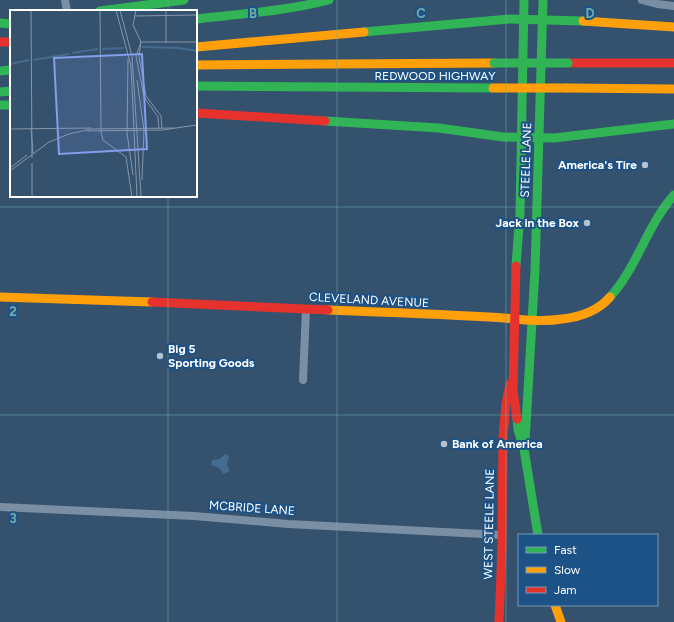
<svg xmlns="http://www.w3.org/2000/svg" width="674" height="622" viewBox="0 0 674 622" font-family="Figtree,sans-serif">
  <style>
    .water { fill: #456b91 }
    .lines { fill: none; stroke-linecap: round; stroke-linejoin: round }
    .street { stroke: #7b8fa4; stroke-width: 8 }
    .fast { stroke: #30b455; stroke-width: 9 }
    .slow { stroke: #ff9f0a; stroke-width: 9 }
    .jam { stroke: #e5322d; stroke-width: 9 }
    .fast-bridge { stroke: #30b455; stroke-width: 9 }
    .slow-bridge { stroke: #ff9f0a; stroke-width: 9 }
    .grid { fill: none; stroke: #6fada8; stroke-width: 1; stroke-opacity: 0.55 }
    .poi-dot { fill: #b8c2cc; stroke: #1c5286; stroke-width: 1.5 }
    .labels { text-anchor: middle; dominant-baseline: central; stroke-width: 4; stroke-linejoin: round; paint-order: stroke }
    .street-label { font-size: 12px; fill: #fff; stroke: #1c5286 }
    .poi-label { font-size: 12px; font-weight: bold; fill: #fff; stroke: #1c5286; text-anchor: end }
    .inset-river { fill: none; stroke: #456b91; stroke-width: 2 }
    .inset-road { fill: none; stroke: #8597a8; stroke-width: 1 }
    .view { fill: #839eea; fill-opacity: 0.15; stroke: #839eea; stroke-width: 2 }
    .inset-edge { fill: none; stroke: #fff; stroke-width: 2 }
    .grid-label { font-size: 13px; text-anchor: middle; font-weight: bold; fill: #6fada8; stroke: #1c5286; stroke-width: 4; stroke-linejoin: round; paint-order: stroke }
  </style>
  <rect width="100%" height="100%" fill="#34516e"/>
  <polygon class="water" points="225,454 229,456 227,464 230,471 223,474 219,468 211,465 212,460 219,459"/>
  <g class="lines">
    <g class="street">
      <polyline points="65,0 67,11"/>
      <polyline points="642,0 657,4 674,6"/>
      <polyline points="303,380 306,310"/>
      <polyline points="0,507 194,516 288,524 502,535"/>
    </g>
    <g class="fast">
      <polyline points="100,11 184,0"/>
      <path d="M196 19C241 14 286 11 329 0"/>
      <polyline points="0,23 11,24"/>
      <polyline points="364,32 509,19 583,21"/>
      <polyline points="0,71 11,70"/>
      <polyline points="196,86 493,88"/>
      <polyline points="0,92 11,91"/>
      <polyline points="0,105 11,105"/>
      <polyline points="325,121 439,128 503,137 554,138 674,124"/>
      <polyline points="516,266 520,213 524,0"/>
      <path d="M610 297C638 266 647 225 674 195"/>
      <polyline points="517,419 518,430 524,449 538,535"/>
      <polyline points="525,442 535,270 543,0"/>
    </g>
    <g class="slow">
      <polyline points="583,21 674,27"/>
      <polyline points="196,47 364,32"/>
      <polyline points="196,65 494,63"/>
      <polyline points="567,88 674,89"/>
      <polyline points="0,297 152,302"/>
      <path d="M328 310C382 312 435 314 489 317 513 318 538 323 562 319 580 317 597 312 610 297"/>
      <polyline points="555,605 561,622"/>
    </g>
    <g class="jam">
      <polyline points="0,42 11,42"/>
      <polyline points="568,63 674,63"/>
      <polyline points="196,113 325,121"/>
      <polyline points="516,266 513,390 517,419"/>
      <polyline points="152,302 328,310"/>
      <polyline points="499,622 502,548 503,437 506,403 510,384"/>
    </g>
    <polyline class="fast-bridge" points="494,63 568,63"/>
    <polyline class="slow-bridge" points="493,88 567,88"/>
  </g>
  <path class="grid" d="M168 0V11M337 0V622M506 0V622M168 196V622M0 207H674M0 415H674"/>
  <g class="poi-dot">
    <circle cx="645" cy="165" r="4"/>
    <circle cx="587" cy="223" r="4"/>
    <circle cx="160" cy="356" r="4"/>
    <circle cx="444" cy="444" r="4"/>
  </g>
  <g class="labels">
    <g class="street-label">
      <text x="435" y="76">REDWOOD HIGHWAY</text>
      <text transform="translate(526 160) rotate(-88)">STEELE LANE</text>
      <text transform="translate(369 300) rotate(3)">CLEVELAND AVENUE</text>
      <text transform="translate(252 508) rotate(4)">MCBRIDE LANE</text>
      <text transform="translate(489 524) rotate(-89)">WEST STEELE LANE</text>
    </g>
    <g class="poi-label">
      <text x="637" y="165">America's Tire</text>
      <text x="579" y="223">Jack in the Box</text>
      <text x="168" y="349" text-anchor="start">Big 5<tspan x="168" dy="14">Sporting Goods</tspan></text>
      <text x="452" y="444" text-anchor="start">Bank of America</text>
    </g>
  </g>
  <g transform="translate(10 10)">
    <rect width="187" height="187" fill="#34516e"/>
    <path class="inset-river" d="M132 37 169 38 187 41M92 39 114 38M62 43 88 39M23 50 59 44M0 54 19 50"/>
    <path class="inset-road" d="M21 0 22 148M90 0 91 121M106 0 121 56 127 187M110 0 122 46 131 187M126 0 123 15 131 32H187M124 6 187 5M131 32 126 46 134 87 148 107 149 119M131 32 129 46 136 86 151 106 152 118M156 33V0M118 49 117 123 123 165M127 70 134 120 132 170M21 118 23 143M0 119 81 118M77 121 152 120 187 115M91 121 93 130 116 147 122 187M0 158 17 145M0 161 39 132 59 124 81 119 164 118M22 187V153"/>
    <path class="view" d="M132 44 137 139 49 144 44 48Z"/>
    <rect width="187" height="187" class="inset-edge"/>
  </g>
  <g class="grid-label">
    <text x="253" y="18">B</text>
    <text x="421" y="18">C</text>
    <text x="590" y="18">D</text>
    <text x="13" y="316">2</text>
    <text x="13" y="523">3</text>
  </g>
  <rect x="518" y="534" width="140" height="72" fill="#1c5286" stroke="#7797b6"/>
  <rect x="526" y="547" width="20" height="6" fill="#30b455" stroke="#7797b6"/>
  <text x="554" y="554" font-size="12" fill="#ffffff">Fast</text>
  <rect x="526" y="567" width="20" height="6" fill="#ff9f0a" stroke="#7797b6"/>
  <text x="554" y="574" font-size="12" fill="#ffffff">Slow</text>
  <rect x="526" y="587" width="20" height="6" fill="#e5322d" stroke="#7797b6"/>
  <text x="554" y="594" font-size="12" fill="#ffffff">Jam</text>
</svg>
